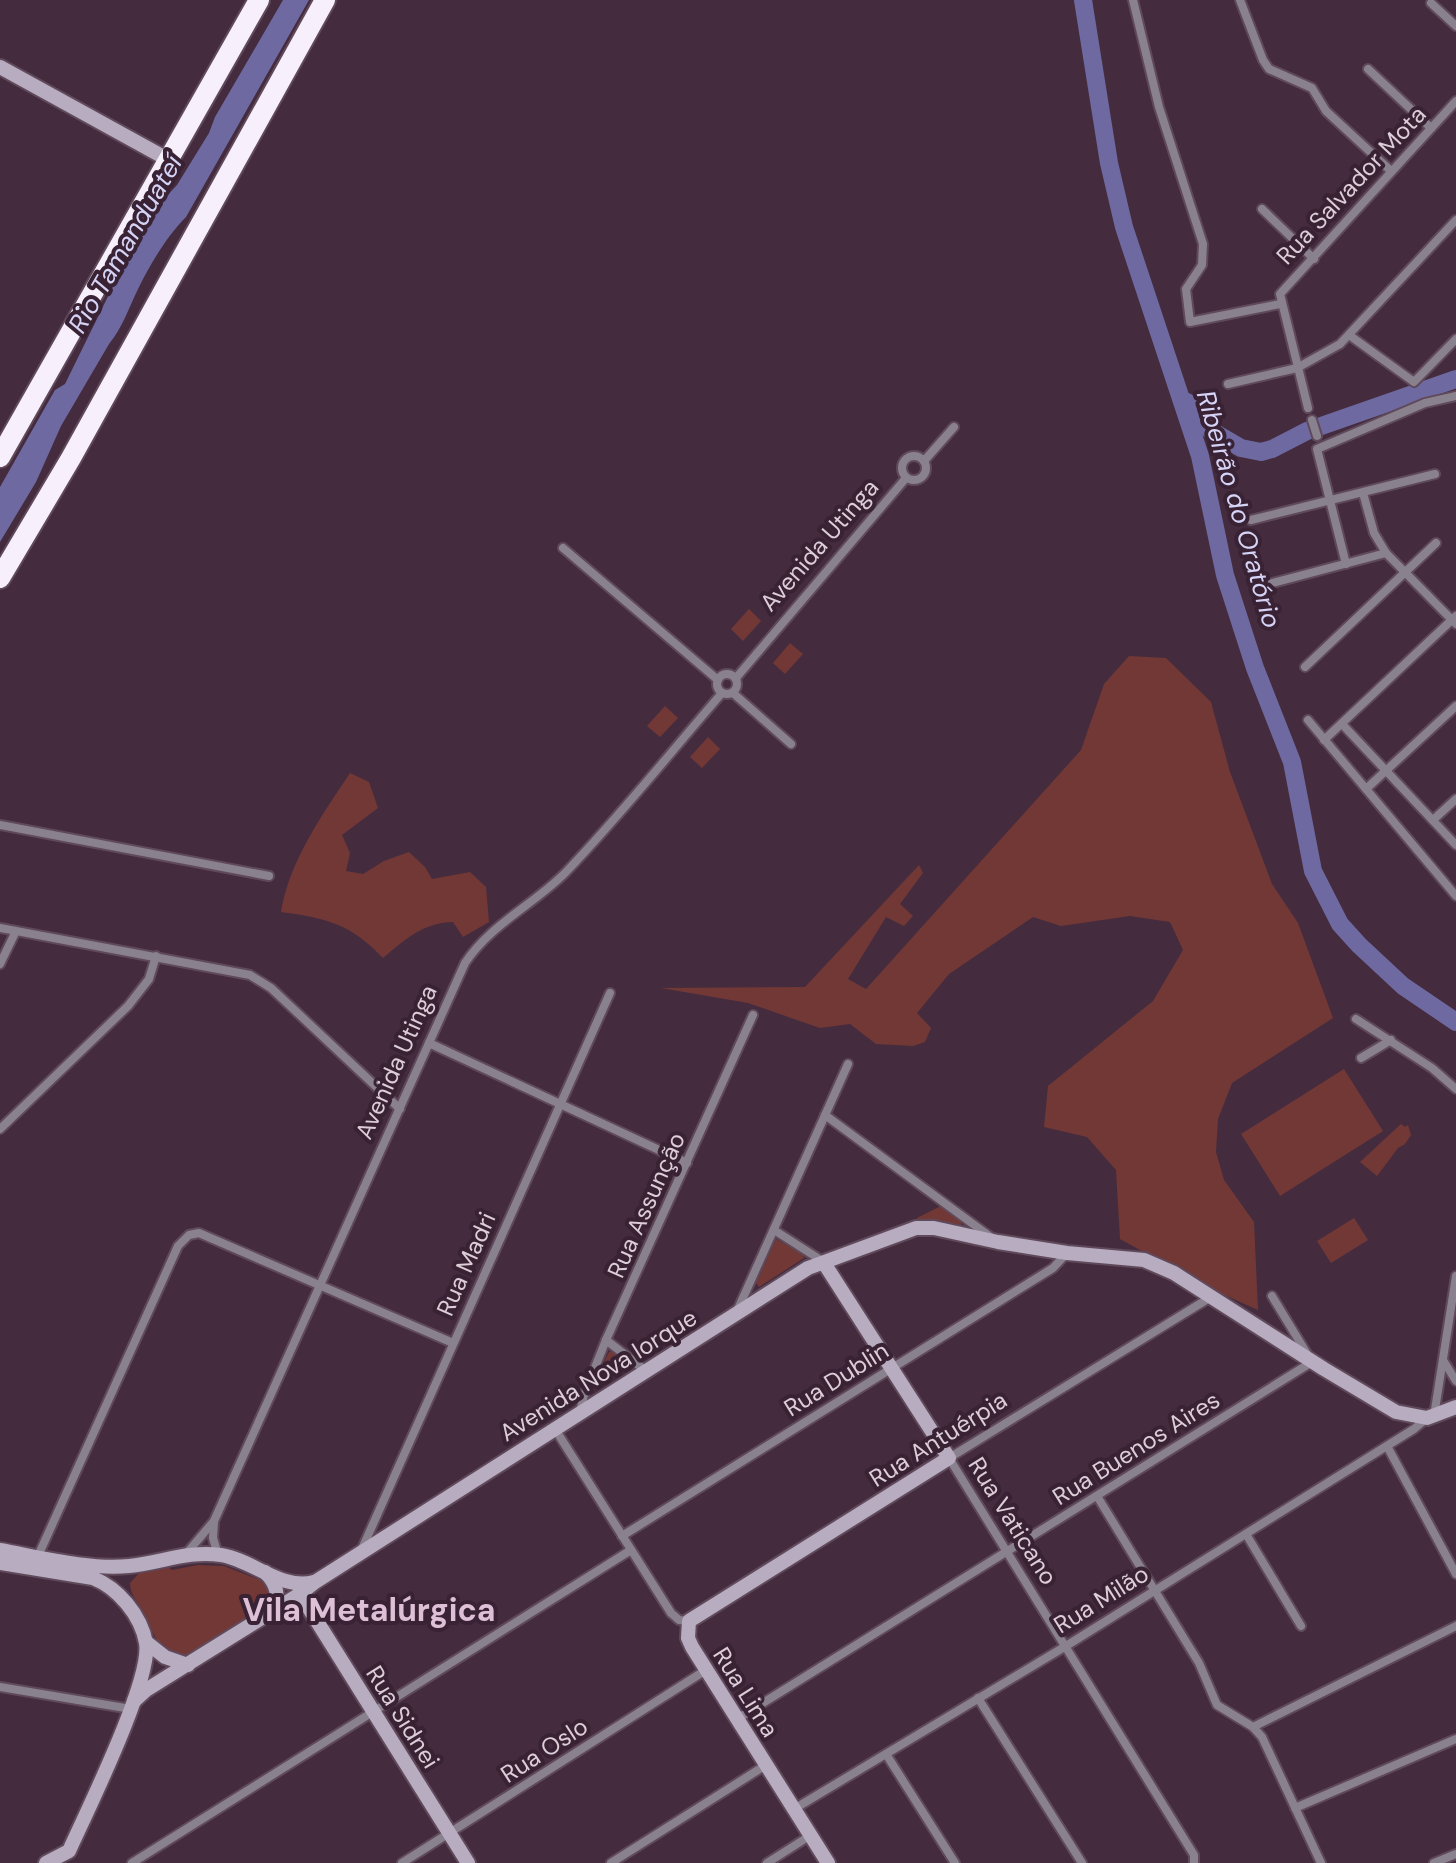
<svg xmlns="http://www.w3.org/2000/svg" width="1456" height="1863" viewBox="0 0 1456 1863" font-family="'DM Sans',sans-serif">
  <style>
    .green { fill: #723836 }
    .water { fill: #6f69a1 }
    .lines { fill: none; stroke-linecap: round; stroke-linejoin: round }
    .river { stroke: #6f69a1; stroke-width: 18 }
    .street-casing { stroke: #5f495a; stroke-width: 12 }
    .secondary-casing { stroke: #5f495a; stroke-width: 18 }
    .highway-casing { stroke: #5f495a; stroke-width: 24 }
    .street { stroke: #89818e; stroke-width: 8 }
    .secondary { stroke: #b8acc0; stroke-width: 14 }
    .highway { stroke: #f7f0fc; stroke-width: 20 }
    .labels { text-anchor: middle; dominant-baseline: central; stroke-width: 8; stroke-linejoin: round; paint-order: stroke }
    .street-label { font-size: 24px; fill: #dccdd8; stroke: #392234 }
    .water-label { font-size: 26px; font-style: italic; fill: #d6d4f6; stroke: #392234 }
    .district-label { font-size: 32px; font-weight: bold; fill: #dec0d6; stroke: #392234 }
  </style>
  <rect width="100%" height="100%" fill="#442c3e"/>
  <g class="green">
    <polygon points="749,609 761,621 743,641 731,629"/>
    <polygon points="790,643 803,654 785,674 773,663"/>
    <polygon points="1129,656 1166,658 1211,702 1230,772 1272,884 1298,923 1333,1018 1232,1083 1218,1119 1216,1152 1224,1180 1254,1222 1258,1310 1207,1287 1120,1239 1116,1170 1087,1137 1044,1127 1048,1086 1153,1001 1183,950 1170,922 1130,916 1061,926 1033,917 949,974 917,1013 931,1028 925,1042 913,1046 876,1044 850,1024 820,1028 748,1003 661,988 805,987 919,865 923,873 900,904 913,916 904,926 886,917 848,979 866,989 1081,750 1104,684"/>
    <polygon points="665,706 678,718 660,737 647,726"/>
    <polygon points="708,737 720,749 702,768 690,757"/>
    <path d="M350 773 369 782 378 808 342 835 350 853 346 871 363 874 384 861 409 852 425 867 432 879 470 872 486 887 489 922 463 937 453 922C422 923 406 939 383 958 351 924 326 918 281 912 289 862 322 815 350 773Z"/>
    <polygon points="1344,1069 1383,1131 1280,1196 1241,1134"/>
    <polygon points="1401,1124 1405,1127 1408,1125 1411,1135 1405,1144 1398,1148 1377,1176 1360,1162"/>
    <polygon points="941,1206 961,1220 962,1228 920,1224 917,1218"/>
    <polygon points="1354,1218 1368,1240 1331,1263 1317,1241"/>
    <polygon points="776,1239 803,1254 804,1258 759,1287 756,1283"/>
    <polygon points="615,1351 627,1361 626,1369 594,1390 593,1385 609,1352"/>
    <path d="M198 1565 224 1566 257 1579 262 1578 271 1587 270 1605 193 1654C158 1660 156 1635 143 1612 138 1602 130 1595 130 1583L139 1573 168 1567 172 1570Z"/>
  </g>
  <path class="water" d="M283 0H309L186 217C167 236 151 263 139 287 129 307 123 327 109 344L61 426 36 482 0 542V487L55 390 65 384 120 272 161 202 177 185 209 133 215 117Z"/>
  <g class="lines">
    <g class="river">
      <polyline points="1083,0 1109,163 1124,227 1200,456 1225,575 1255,668 1292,762 1313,871 1340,924 1359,945 1403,986 1456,1022"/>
      <polyline points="1187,402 1195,415 1210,430 1241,448 1261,452 1272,449 1307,431 1456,379"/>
    </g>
    <defs>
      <g id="street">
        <polyline points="1133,0 1159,107 1203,244 1202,265 1186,289 1190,322 1280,304"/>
        <polyline points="1240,0 1263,60 1269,69 1312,88 1326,111 1391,171"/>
        <polyline points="1431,3 1456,26"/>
        <polyline points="1368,69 1431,128"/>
        <polyline points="1262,209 1314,259"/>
        <polyline points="1349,335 1414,382 1456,339"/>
        <polyline points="1228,384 1297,368 1340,344 1456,220"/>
        <polyline points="1308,408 1280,294 1456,101"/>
        <polyline points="1312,420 1317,436"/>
        <circle cx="914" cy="468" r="12"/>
        <polyline points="924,461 954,427"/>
        <polyline points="1363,493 1374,533 1386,553 1456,624"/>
        <polyline points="1251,520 1435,474"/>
        <polyline points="563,548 718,680"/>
        <polyline points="1346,564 1317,449 1425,403 1456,396"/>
        <polyline points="1269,584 1386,553"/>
        <polyline points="1305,667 1436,543"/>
        <circle cx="727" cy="684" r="10"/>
        <polyline points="736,678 906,478"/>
        <polyline points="733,693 791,744"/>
        <polyline points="1308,720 1456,896"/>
        <polyline points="1342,724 1456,845"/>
        <polyline points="1324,740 1456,616"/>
        <polyline points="1366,789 1456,706"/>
        <polyline points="1433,820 1456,799"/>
        <polyline points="0,825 269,876"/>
        <polyline points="0,928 250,975 271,988 400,1109"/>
        <polyline points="0,964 16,931"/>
        <polyline points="1356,1019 1432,1068 1456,1089"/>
        <polyline points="429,1043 687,1163"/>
        <polyline points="1361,1058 1391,1040"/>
        <polyline points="825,1115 992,1238"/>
        <polyline points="0,1129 128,1006 149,979 156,956"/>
        <polyline points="774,1230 824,1262"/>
        <polyline points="738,1309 848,1064"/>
        <polyline points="606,1340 646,1371"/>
        <polyline points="1443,1360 1456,1381"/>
        <polyline points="580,1412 584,1395 606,1340 753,1015"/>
        <polyline points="1434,1416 1456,1276"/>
        <polyline points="555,1429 671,1613 679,1620 689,1621"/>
        <polyline points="1387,1446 1456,1574"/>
        <polyline points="1097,1496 1199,1663 1217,1705 1253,1727 1262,1737 1321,1863"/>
        <polyline points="214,1522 213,1538 218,1555"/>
        <polyline points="1246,1534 1301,1626"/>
        <polyline points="622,1536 1053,1268 1067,1253"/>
        <polyline points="361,1551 610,993"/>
        <path d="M186 1554 214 1521 465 963C491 924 533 905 565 873 620 816 670 753 722 693"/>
        <polyline points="38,1556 178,1246 189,1235 199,1233 453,1343"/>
        <polyline points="0,1687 131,1709"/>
        <polyline points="978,1698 1082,1863"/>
        <polyline points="737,1719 1312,1362 1272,1296"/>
        <polyline points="1253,1727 1456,1626"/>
        <polyline points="886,1754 955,1863"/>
        <polyline points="1295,1808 1456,1739"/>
        <polyline points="794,1809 1066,1646 1414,1429 1427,1418"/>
        <polyline points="132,1863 631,1550"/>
        <polyline points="402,1863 706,1670"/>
        <polyline points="611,1863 766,1765"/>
        <polyline points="767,1863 811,1835"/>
        <polyline points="1194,1863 1194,1855 949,1458 1211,1297"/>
        <polyline points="1434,1863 1456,1854"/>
      </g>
      <g id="secondary">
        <polyline points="0,67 169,160"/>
        <polyline points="824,1263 949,1458 689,1621 688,1638 692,1647 828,1863"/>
        <path d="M0 1550C39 1557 89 1570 129 1566 161 1563 188 1550 221 1555 253 1560 282 1591 314 1582"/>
        <path d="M0 1563 93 1578C118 1588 141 1615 146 1643 152 1680 87 1811 69 1851L46 1863"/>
        <path d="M265 1572C277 1584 280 1596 273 1611"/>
        <polyline points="300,1594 468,1863"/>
        <polyline points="146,1642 165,1657 188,1665"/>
        <polyline points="134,1701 146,1690 300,1594 315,1582 808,1268 916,1228 934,1228 998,1242 1067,1253 1144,1260 1174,1273 1324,1369 1396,1412 1427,1418 1456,1407"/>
      </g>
      <g id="highway">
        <polyline points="0,457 259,0"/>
        <polyline points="0,578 71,458 325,0"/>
      </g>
    </defs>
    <use href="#street" class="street-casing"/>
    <use href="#secondary" class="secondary-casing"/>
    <use href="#highway" class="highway-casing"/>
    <use href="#street" class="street"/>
    <use href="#secondary" class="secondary"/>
    <use href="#highway" class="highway"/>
  </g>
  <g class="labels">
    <g class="street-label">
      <text transform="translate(1351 185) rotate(-47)">Rua Salvador Mota</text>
      <text transform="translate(819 545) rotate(-49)">Avenida Utinga</text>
      <text transform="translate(396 1062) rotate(-66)">Avenida Utinga</text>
      <text transform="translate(646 1205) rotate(-66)">Rua Assunção</text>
      <text transform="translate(466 1264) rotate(-66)">Rua Madri</text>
      <text transform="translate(598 1375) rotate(-32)">Avenida Nova Iorque</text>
      <text transform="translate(836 1379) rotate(-32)">Rua Dublin</text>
      <text transform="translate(938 1439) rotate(-32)">Rua Antuérpia</text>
      <text transform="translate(1136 1448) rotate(-32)">Rua Buenos Aires</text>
      <text transform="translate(1013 1521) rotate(58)">Rua Vaticano</text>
      <text transform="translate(1101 1599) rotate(-32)">Rua Milão</text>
      <text transform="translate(746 1692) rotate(58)">Rua Lima</text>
      <text transform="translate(403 1717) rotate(58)">Rua Sidnei</text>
      <text transform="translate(544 1750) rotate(-33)">Rua Oslo</text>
    </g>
    <g class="water-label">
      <text transform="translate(125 244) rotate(-60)">Rio Tamanduateí</text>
      <text transform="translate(1239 509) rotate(74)">Ribeirão do Oratório</text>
    </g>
    <g class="district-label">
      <text x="369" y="1610">Vila Metalúrgica</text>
    </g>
  </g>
</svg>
